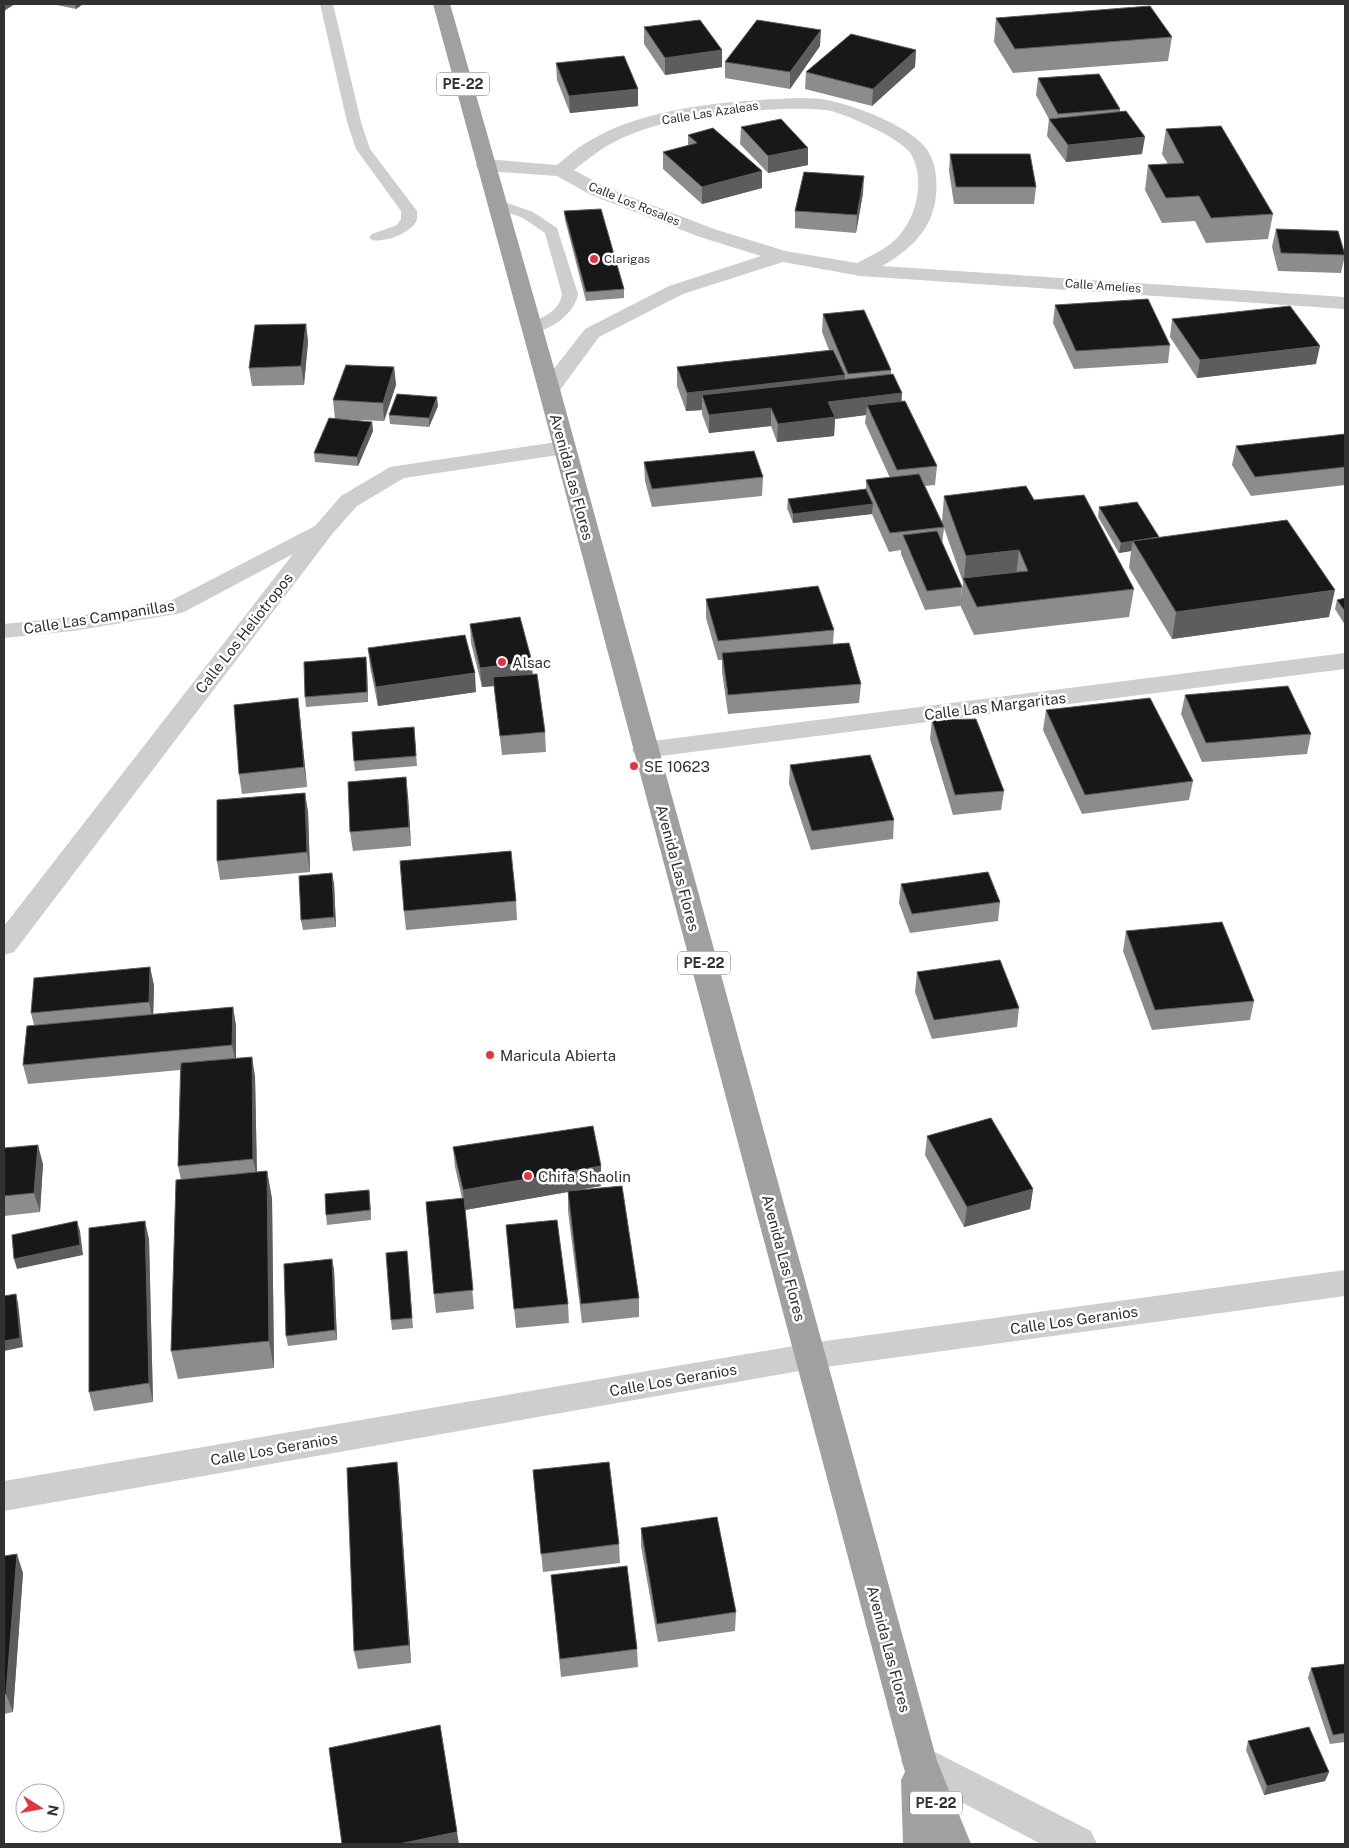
<svg xmlns="http://www.w3.org/2000/svg" width="1349" height="1848" viewBox="0 0 1349 1848" font-family="'Public Sans',sans-serif">
  <style>
    .lines { fill: none; stroke-linecap: round; stroke-linejoin: round }
    .service { fill: #cecece; fill-rule: evenodd }
    .minor { fill: #cecece; fill-rule: evenodd }
    .trunk { fill: #a0a0a0; fill-rule: evenodd }
    .wall { fill: #8c8c8c }
    .shaded-wall { fill: #5d5d5d }
    .building { fill: #181818; stroke: #5d5d5d }
    .poi-dot { fill: #eb313b; stroke: #fff; stroke-width: 2 }
    .labels { text-anchor: middle; dominant-baseline: central; stroke-width: 5; stroke-linejoin: round; paint-order: stroke }
    .far-street-label { font-size: 12px; fill: #313131; stroke: #fff }
    .far-poi-label { font-size: 12px; fill: #313131; stroke: #fff; text-anchor: start }
    .shield { fill: #fff; stroke: #6f6f6f; stroke-width: 1 }
    .shield-label { font-size: 14px; font-weight: bold; fill: #313131 }
    .street-label { font-size: 15px; fill: #313131; stroke: #fff }
    .poi-label { font-size: 15px; fill: #313131; stroke: #fff; text-anchor: start }
  </style>
  <rect width="100%" height="100%" fill="#fff"/>
  <g class="lines">
    <g class="service">
      <path d="M320 4H333L361 122 370 149 417 211C417 214 417 217 417 219 413 233 384 243 372 240L369 237 372 234 397 225 401 219V211L356 149 347 122Z"/>
      <path d="M496 199 533 212 557 228 578 294C575 314 546 336 526 331L524 328 526 325C542 317 559 313 562 294L545 233 523 218 491 206 489 203 491 200Z"/>
    </g>
    <g class="minor">
      <path d="M781 99C797 98 815 97 831 101 857 106 914 128 928 151 937 166 938 186 935 203 929 233 908 251 882 266L1345 297V309L860 276 783 262 683 294 599 337 557 394 549 395 541 394 538 389 585 329 669 286 761 256 700 237 591 195 557 176 485 171 478 169 476 165 478 161 485 159 557 165C568 156 578 147 591 140 643 109 722 101 781 99ZM781 109C797 109 814 108 831 111 848 115 902 139 911 154 926 180 916 220 896 239 885 250 870 256 857 263L785 251 714 229 605 187 574 170C584 162 594 154 605 147 656 117 723 112 781 109Z"/>
      <polygon points="564,441 572,443 575,448 572,453 404,478 357,506 333,533 14,952 4,955 4,926 293,554 184,612 176,614 73,631 4,638 4,624 73,617 170,601 315,526 341,496 390,467"/>
      <polygon points="1345,653 1345,669 645,758 636,756 632,750 636,744 645,742"/>
      <polygon points="1345,1270 1345,1296 811,1369 4,1511 4,1481 811,1343"/>
      <polygon points="919,1744 1091,1831 1097,1844 1041,1844 906,1773 901,1761 906,1749"/>
    </g>
    <polygon class="trunk" points="433,4 450,4 560,389 937,1761 971,1844 903,1844 901,1780 905,1772 538,389"/>
  </g>
  <g class="wall">
    <polygon points="52,4 83,4 76,9"/>
    <polygon points="996,18 1172,37 1168,61 1013,73 994,42"/>
    <polygon points="644,27 722,50 722,67 665,75 644,44"/>
    <polygon points="820,46 790,89 725,78 725,62"/>
    <polygon points="916,50 915,67 872,106 805,89 806,72"/>
    <polygon points="556,63 638,89 638,106 570,113 557,80"/>
    <polygon points="1038,78 1120,109 1120,111 1142,154 1066,162 1047,136 1049,119 1036,95"/>
    <polygon points="741,127 808,165 768,173 740,144"/>
    <polygon points="1166,129 1273,214 1268,239 1206,243 1195,221 1162,223 1145,190 1148,165 1168,164 1162,154"/>
    <polygon points="688,135 762,171 762,188 702,204 663,169 663,152 688,146"/>
    <polygon points="950,154 1036,187 1034,204 954,204 949,171"/>
    <polygon points="863,193 856,233 795,228 795,211"/>
    <polygon points="564,211 624,289 624,298 586,301 565,220"/>
    <polygon points="1276,229 1345,255 1341,273 1278,271 1272,247"/>
    <polygon points="1055,305 1170,345 1168,363 1074,369 1053,323"/>
    <polygon points="823,314 891,370 891,374 902,401 937,466 935,485 925,486 942,522 944,496 1034,500 1134,589 1129,617 974,635 960,605 963,582 944,528 942,544 962,587 960,606 925,610 901,554 901,550 889,552 872,514 793,523 787,508 788,499 866,489 866,480 890,478 865,423 866,415 835,419 834,436 777,442 771,426 709,433 702,414 702,410 686,411 677,386 677,367 829,350 822,332"/>
    <polygon points="1172,319 1316,364 1197,378 1170,337"/>
    <polygon points="306,324 308,342 304,385 252,386 249,368"/>
    <polygon points="394,367 396,385 384,421 335,419 333,400"/>
    <polygon points="438,406 429,427 390,424 389,415"/>
    <polygon points="372,422 373,431 358,466 315,462 314,453"/>
    <polygon points="1345,434 1345,485 1251,496 1232,465 1236,446"/>
    <polygon points="644,462 763,477 762,496 652,507 645,481"/>
    <polygon points="1099,507 1159,537 1329,617 1172,639 1129,568 1131,551 1119,553 1098,517"/>
    <polygon points="1345,598 1345,625 1335,609 1337,600"/>
    <polygon points="706,599 834,630 833,644 861,684 859,703 728,714 722,672 722,660 718,660 706,618"/>
    <polygon points="470,624 533,674 545,732 546,752 502,755 494,686 482,687 471,643"/>
    <polygon points="368,648 476,692 378,706 370,667"/>
    <polygon points="367,667 368,702 306,707 305,697"/>
    <polygon points="1185,695 1311,734 1307,754 1202,762 1181,714"/>
    <polygon points="1046,710 1193,781 1189,800 1082,814 1043,730"/>
    <polygon points="300,717 307,787 242,794 239,774"/>
    <polygon points="932,720 1004,791 1001,810 953,815 930,739"/>
    <polygon points="414,727 417,766 355,771 354,761"/>
    <polygon points="790,765 894,820 893,839 811,850 789,784"/>
    <polygon points="305,793 308,812 310,872 220,880 217,861"/>
    <polygon points="408,796 411,846 353,851 350,832"/>
    <polygon points="334,883 336,927 303,930 301,920"/>
    <polygon points="901,884 1000,902 998,921 910,933 899,903"/>
    <polygon points="516,901 517,920 406,930 404,911"/>
    <polygon points="1126,931 1254,1001 1250,1020 1152,1030 1123,951"/>
    <polygon points="150,967 154,986 153,1014 233,1007 236,1026 236,1058 255,1076 257,1172 267,1171 272,1199 274,1368 178,1379 171,1351 181,1180 178,1166 180,1070 28,1084 23,1065 34,1025 31,1013"/>
    <polygon points="917,972 1019,1008 1017,1027 932,1039 915,992"/>
    <polygon points="927,1136 1033,1189 1030,1209 964,1227 925,1155"/>
    <polygon points="453,1147 601,1186 575,1190 639,1298 639,1317 582,1323 568,1211 568,1192 465,1210 474,1309 436,1313 434,1294 462,1198 455,1167"/>
    <polygon points="4,1148 43,1164 40,1212 4,1216"/>
    <polygon points="370,1200 371,1220 327,1225 326,1215"/>
    <polygon points="145,1221 149,1240 153,1402 94,1411 89,1392"/>
    <polygon points="506,1225 568,1304 569,1323 516,1328"/>
    <polygon points="407,1251 413,1328 392,1330 391,1320"/>
    <polygon points="334,1269 337,1340 288,1346 286,1336"/>
    <polygon points="397,1462 399,1481 411,1663 358,1669 354,1651"/>
    <polygon points="533,1470 619,1544 620,1563 543,1572"/>
    <polygon points="641,1528 736,1612 735,1631 658,1642 641,1546"/>
    <polygon points="4,1556 23,1573 13,1712 4,1714"/>
    <polygon points="551,1575 637,1649 638,1667 561,1677"/>
    <polygon points="1345,1664 1345,1742 1330,1744 1308,1678 1311,1668"/>
    <polygon points="1248,1741 1329,1772 1325,1781 1264,1795 1246,1750"/>
  </g>
  <g class="shaded-wall">
    <polygon points="4,4 15,4 4,11"/>
    <polygon points="75,4 83,4 76,9"/>
    <polygon points="821,30 820,46 790,89 790,72"/>
    <polygon points="722,50 722,67 665,75 665,58"/>
    <polygon points="916,50 915,67 872,106 873,89"/>
    <polygon points="638,89 638,106 570,113 569,96"/>
    <polygon points="1145,137 1142,154 1066,162 1068,145"/>
    <polygon points="808,148 808,165 768,173 768,156"/>
    <polygon points="762,171 762,188 702,204 702,187"/>
    <polygon points="864,176 863,193 856,233 857,215"/>
    <polygon points="306,324 308,342 304,385 301,366"/>
    <polygon points="1320,346 1316,364 1197,378 1200,360"/>
    <polygon points="394,367 396,385 384,421 383,403"/>
    <polygon points="845,375 844,393 702,395 702,410 686,411 687,393"/>
    <polygon points="902,393 901,411 867,405 866,415 835,419 834,436 777,442 778,424 828,402"/>
    <polygon points="437,397 438,406 429,427 429,418"/>
    <polygon points="771,408 771,426 709,433 709,415"/>
    <polygon points="372,422 373,431 358,466 357,457"/>
    <polygon points="873,504 872,514 793,523 793,514"/>
    <polygon points="1133,541 1131,551 1119,553 1121,543"/>
    <polygon points="1019,550 1016,577 964,579 966,556"/>
    <polygon points="1335,590 1329,617 1172,639 1176,612"/>
    <polygon points="366,657 367,667 368,702 367,692"/>
    <polygon points="532,662 533,681 493,677 494,686 482,687 480,668"/>
    <polygon points="475,673 476,692 378,706 376,687"/>
    <polygon points="298,698 300,717 307,787 304,767"/>
    <polygon points="406,777 408,796 411,846 409,827"/>
    <polygon points="305,793 308,812 310,872 307,852"/>
    <polygon points="332,873 334,883 336,927 334,917"/>
    <polygon points="150,967 154,986 153,1022 149,1002"/>
    <polygon points="233,1007 236,1026 236,1064 232,1045"/>
    <polygon points="252,1057 255,1076 257,1178 253,1159"/>
    <polygon points="38,1145 43,1164 40,1212 34,1193"/>
    <polygon points="601,1166 601,1186 465,1210 463,1190"/>
    <polygon points="267,1171 272,1199 274,1368 269,1341"/>
    <polygon points="1033,1189 1030,1209 964,1227 967,1207"/>
    <polygon points="369,1190 370,1200 371,1220 370,1210"/>
    <polygon points="77,1221 80,1231 83,1255 17,1269 14,1259"/>
    <polygon points="145,1221 149,1240 153,1402 149,1383"/>
    <polygon points="332,1259 334,1269 337,1340 335,1330"/>
    <polygon points="16,1294 18,1303 23,1347 4,1351 4,1341"/>
    <polygon points="397,1462 399,1481 411,1663 409,1645"/>
    <polygon points="17,1554 23,1573 13,1712 6,1694"/>
    <polygon points="1329,1772 1325,1781 1264,1795 1267,1786"/>
    <polygon points="457,1832 459,1844 399,1844"/>
  </g>
  <g class="building">
    <polygon points="1150,6 1172,37 1015,49 996,18"/>
    <polygon points="700,20 722,50 665,58 644,27"/>
    <polygon points="757,20 821,30 790,72 725,62"/>
    <polygon points="851,34 916,50 873,89 806,72"/>
    <polygon points="624,56 638,89 569,96 556,63"/>
    <polygon points="1099,74 1120,109 1058,114 1038,78"/>
    <polygon points="1126,111 1145,137 1068,145 1049,119"/>
    <polygon points="781,119 808,148 768,156 741,127"/>
    <polygon points="1221,126 1273,214 1211,218 1199,196 1166,198 1148,165 1184,163 1166,129"/>
    <polygon points="713,128 762,171 702,187 663,152 697,143 688,135"/>
    <polygon points="950,154 1030,154 1036,187 956,187"/>
    <polygon points="804,172 864,176 857,215 795,211"/>
    <polygon points="601,209 624,289 586,292 564,211"/>
    <polygon points="1276,229 1338,231 1345,255 1281,253"/>
    <polygon points="1148,299 1170,345 1076,351 1055,305"/>
    <polygon points="1290,306 1320,346 1200,360 1172,319"/>
    <polygon points="864,310 891,370 848,374 823,314"/>
    <polygon points="306,324 301,366 249,368 255,325"/>
    <polygon points="833,350 845,375 687,393 677,367"/>
    <polygon points="346,365 394,367 383,403 333,400"/>
    <polygon points="893,374 902,393 828,402 835,417 778,424 771,408 709,415 702,395"/>
    <polygon points="397,394 437,397 429,418 389,415"/>
    <polygon points="905,401 937,466 897,470 867,405"/>
    <polygon points="329,418 372,422 357,457 314,453"/>
    <polygon points="1345,434 1345,467 1255,477 1236,446"/>
    <polygon points="754,451 763,477 652,489 644,462"/>
    <polygon points="919,474 944,527 890,533 866,480"/>
    <polygon points="1026,486 1034,500 1084,495 1134,589 977,607 963,578 1028,571 1019,550 966,556 944,496"/>
    <polygon points="866,489 873,504 793,514 788,499"/>
    <polygon points="1137,502 1159,537 1121,543 1099,507"/>
    <polygon points="1287,520 1335,590 1176,612 1133,541"/>
    <polygon points="937,531 962,587 927,591 903,535"/>
    <polygon points="818,586 834,630 718,641 706,599"/>
    <polygon points="1345,598 1345,611 1337,600"/>
    <polygon points="520,617 532,662 480,668 470,624"/>
    <polygon points="465,635 475,673 376,687 368,648"/>
    <polygon points="849,643 861,684 728,695 722,653"/>
    <polygon points="366,657 367,692 305,697 304,662"/>
    <polygon points="537,674 545,732 500,736 493,677"/>
    <polygon points="1288,686 1311,734 1206,743 1185,695"/>
    <polygon points="298,698 304,767 239,774 234,705"/>
    <polygon points="1150,698 1193,781 1085,795 1046,710"/>
    <polygon points="976,719 1004,791 955,795 932,720"/>
    <polygon points="414,727 416,756 354,761 352,732"/>
    <polygon points="870,755 894,820 812,831 790,765"/>
    <polygon points="406,777 409,827 350,832 348,782"/>
    <polygon points="305,793 307,852 217,861 217,800"/>
    <polygon points="511,851 516,901 404,911 400,861"/>
    <polygon points="988,872 1000,902 912,914 901,884"/>
    <polygon points="332,873 334,917 301,920 299,876"/>
    <polygon points="1222,922 1254,1001 1155,1010 1126,931"/>
    <polygon points="1000,960 1019,1008 934,1020 917,972"/>
    <polygon points="150,967 149,1002 31,1013 34,978"/>
    <polygon points="233,1007 232,1045 23,1065 27,1026"/>
    <polygon points="252,1057 253,1159 178,1166 181,1063"/>
    <polygon points="991,1118 1033,1189 967,1207 927,1136"/>
    <polygon points="593,1126 601,1166 463,1190 453,1147"/>
    <polygon points="38,1145 34,1193 4,1196 4,1148"/>
    <polygon points="267,1171 269,1341 171,1351 176,1180"/>
    <polygon points="622,1186 639,1298 581,1304 568,1191"/>
    <polygon points="369,1190 370,1210 326,1215 325,1194"/>
    <polygon points="464,1198 473,1290 434,1294 426,1202"/>
    <polygon points="557,1220 568,1304 514,1309 506,1225"/>
    <polygon points="77,1221 80,1245 14,1259 12,1235"/>
    <polygon points="145,1221 149,1383 89,1392 89,1228"/>
    <polygon points="407,1251 412,1318 391,1320 386,1253"/>
    <polygon points="332,1259 335,1330 286,1336 284,1264"/>
    <polygon points="16,1294 20,1338 4,1341 4,1296"/>
    <polygon points="397,1462 409,1645 354,1651 347,1468"/>
    <polygon points="609,1462 619,1544 541,1554 533,1470"/>
    <polygon points="717,1517 736,1612 657,1624 641,1528"/>
    <polygon points="17,1554 6,1694 4,1695 4,1556"/>
    <polygon points="627,1566 637,1649 560,1659 551,1575"/>
    <polygon points="1345,1664 1345,1733 1333,1735 1311,1668"/>
    <polygon points="440,1725 457,1832 399,1844 342,1844 329,1748"/>
    <polygon points="1309,1727 1329,1772 1267,1786 1248,1741"/>
  </g>
  <g class="poi-dot">
    <circle cx="594" cy="259" r="5"/>
    <circle cx="502" cy="662" r="5"/>
    <circle cx="634" cy="766" r="5"/>
    <circle cx="490" cy="1055" r="5"/>
    <circle cx="528" cy="1176" r="5"/>
  </g>
  <g class="labels">
    <g class="far-street-label">
      <text transform="translate(710 113) rotate(-9)">Calle Las Azaleas</text>
      <text transform="translate(634 204) rotate(22)">Calle Los Rosales</text>
      <text transform="translate(1103 286) rotate(4)">Calle Amelies</text>
    </g>
    <g class="far-poi-label">
      <text x="604" y="259">Clarigas</text>
    </g>
    <g class="shield">
      <rect x="437" y="72.5" width="52" height="23" rx="4"/>
      <rect x="678" y="951.5" width="52" height="23" rx="4"/>
      <rect x="910" y="1791.5" width="52" height="23" rx="4"/>
    </g>
    <g class="shield-label">
      <text x="463" y="84">PE-22</text>
      <text x="704" y="963">PE-22</text>
      <text x="936" y="1803">PE-22</text>
    </g>
    <g class="street-label">
      <text transform="translate(572 477) rotate(75)">Avenida Las Flores</text>
      <text transform="translate(99 617) rotate(-9)">Calle Las Campanillas</text>
      <text transform="translate(244 633) rotate(-52)">Calle Los Heliotropos</text>
      <text transform="translate(995 706) rotate(-7)">Calle Las Margaritas</text>
      <text transform="translate(678 868) rotate(75)">Avenida Las Flores</text>
      <text transform="translate(784 1258) rotate(75)">Avenida Las Flores</text>
      <text transform="translate(1074 1320) rotate(-8)">Calle Los Geranios</text>
      <text transform="translate(673 1380) rotate(-10)">Calle Los Geranios</text>
      <text transform="translate(274 1449) rotate(-10)">Calle Los Geranios</text>
      <text transform="translate(889 1649) rotate(75)">Avenida Las Flores</text>
    </g>
    <g class="poi-label">
      <text x="512" y="662">Alsac</text>
      <text x="644" y="766">SE 10623</text>
      <text x="500" y="1055">Maricula Abierta</text>
      <text x="538" y="1176">Chifa Shaolin</text>
    </g>
  </g>
  <rect width="1349" height="1848" fill="none" stroke="#313131" stroke-width="10"/>
  <g transform="translate(40 1808) rotate(101)"><circle r="24" fill="#ffffff" stroke="#adadad"/>
  <path d="M0-4L9 19L0 12L-9 19Z" fill="#eb313b"/>
  <text y="-8" font-size="14" font-weight="bold" text-anchor="middle" fill="#313131">N</text>
  </g>
</svg>
